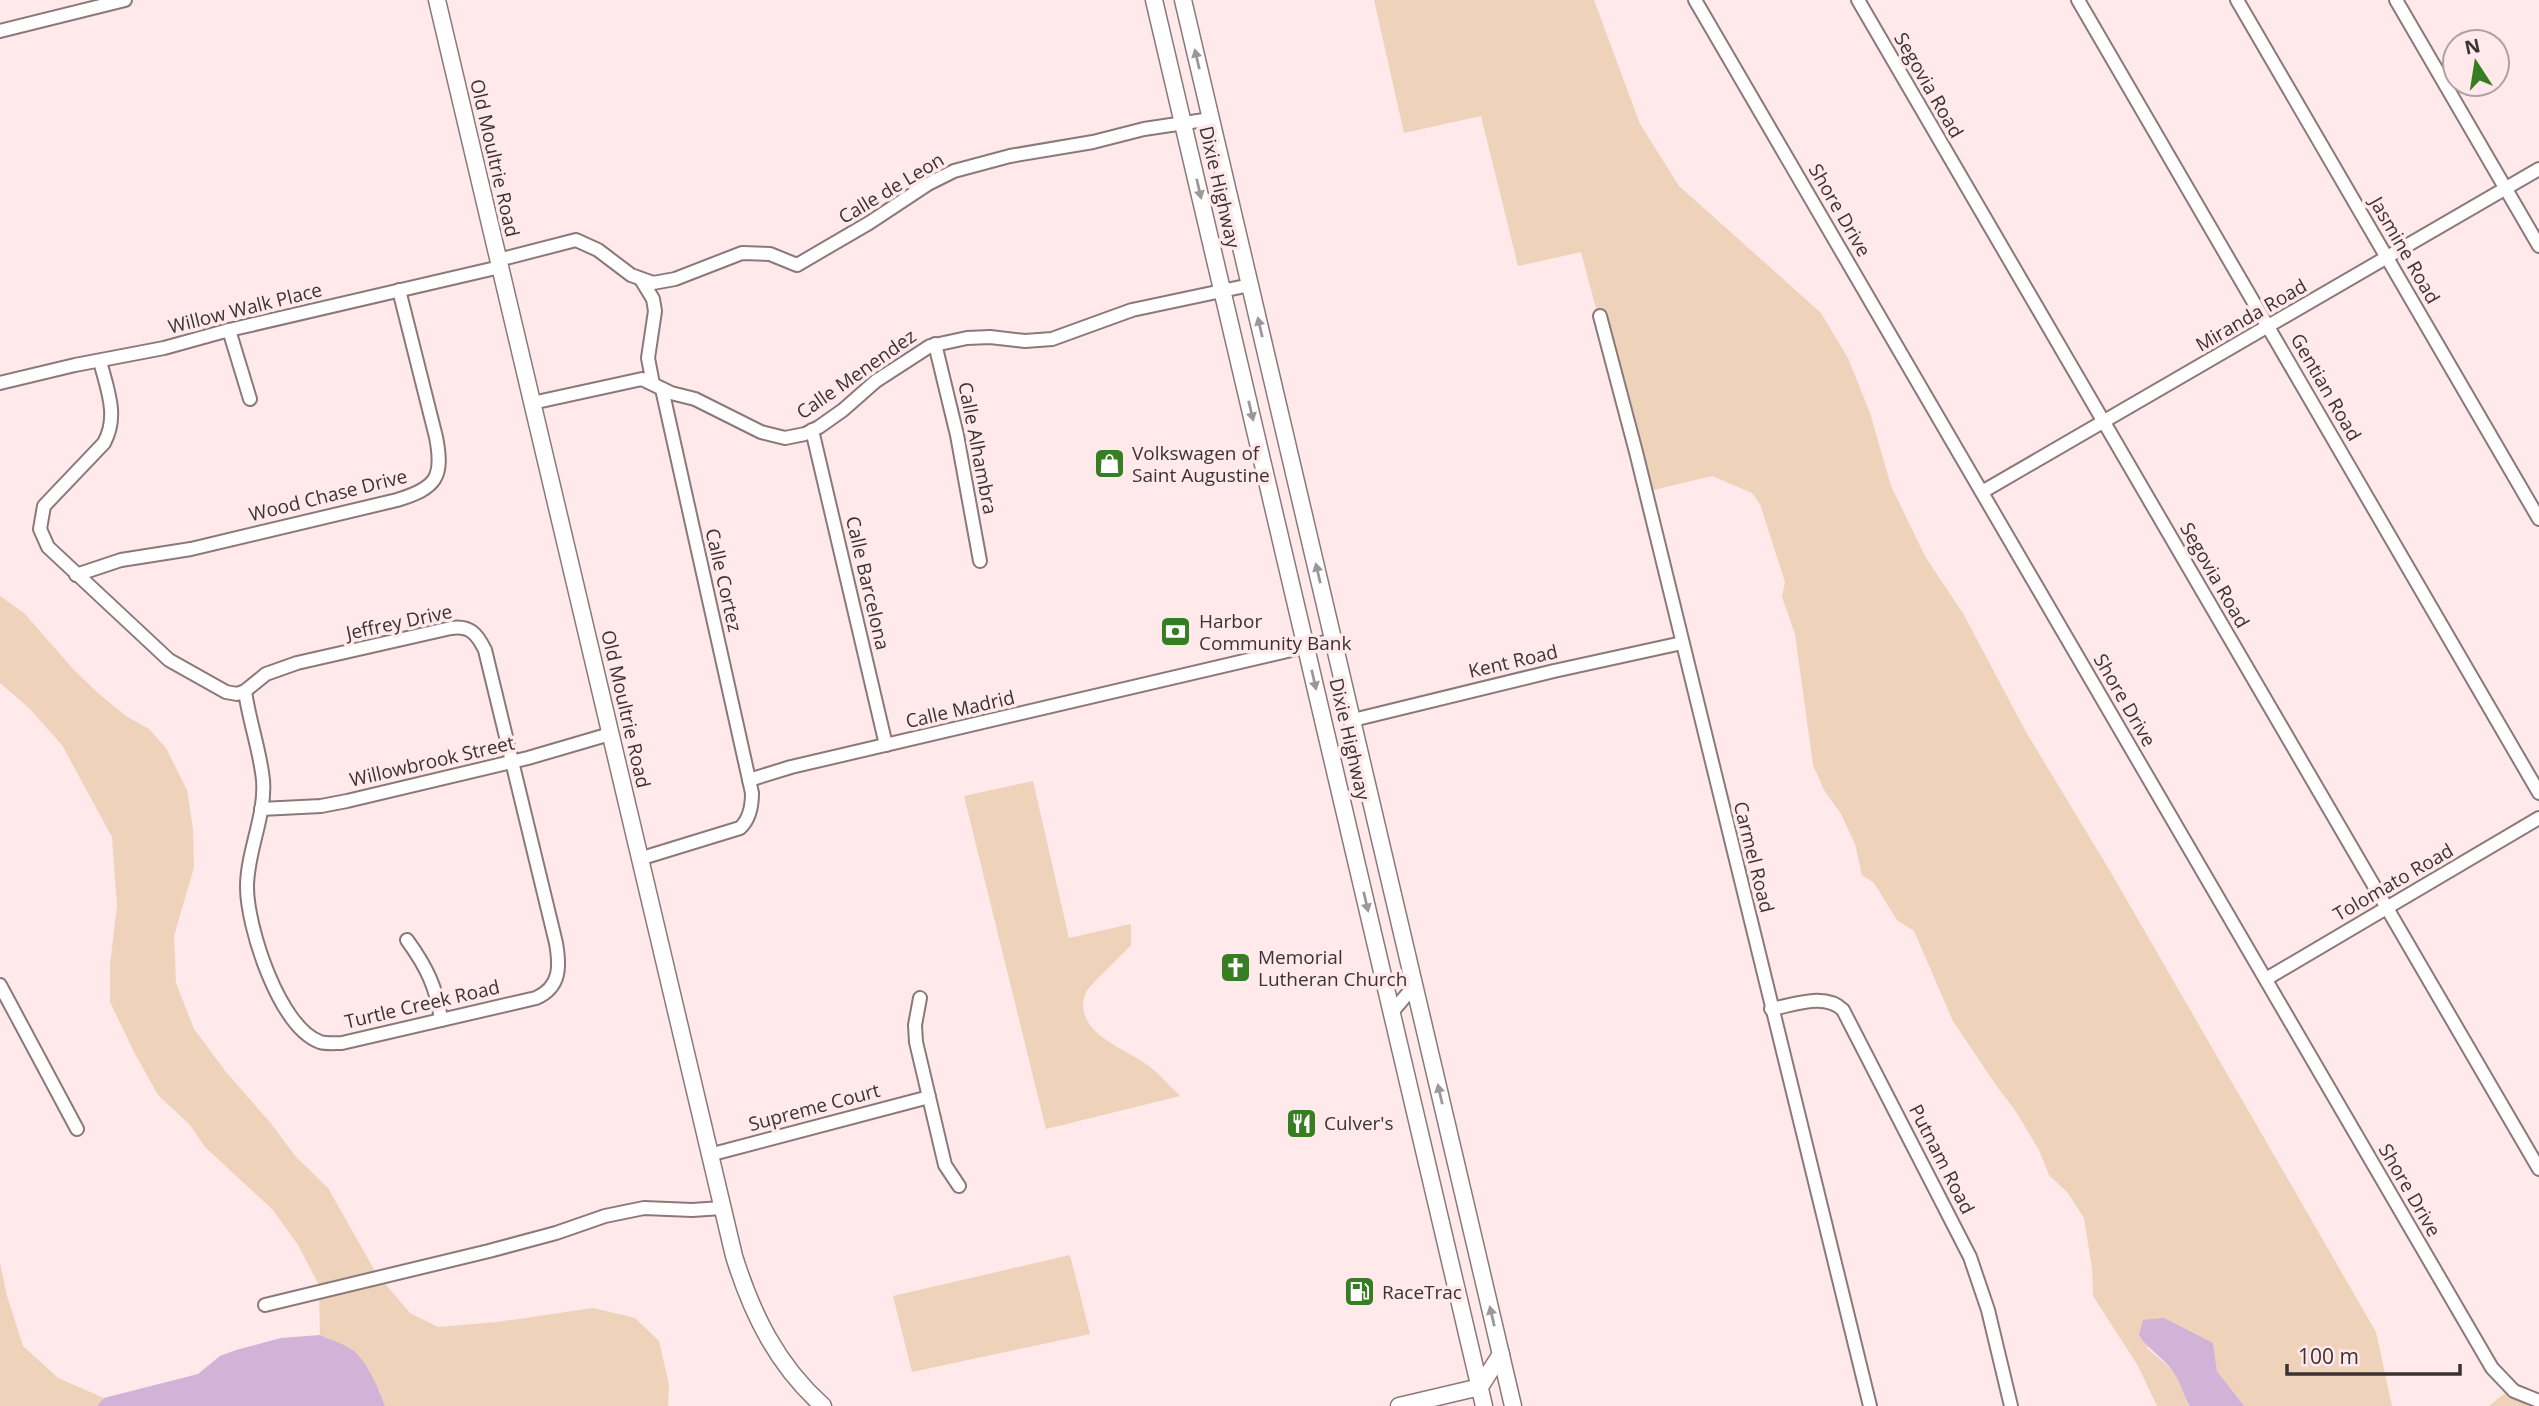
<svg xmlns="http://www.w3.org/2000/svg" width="2539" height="1406" viewBox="0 0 2539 1406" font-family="'Open Sans',sans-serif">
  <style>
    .green { fill: #eed2b9 }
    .water { fill: #d2b2d6 }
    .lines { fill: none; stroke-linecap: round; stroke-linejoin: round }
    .minor-casing { stroke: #8b797a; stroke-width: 16 }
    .major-casing { stroke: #8b797a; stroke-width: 19 }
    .minor { stroke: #fff; stroke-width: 12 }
    .major { stroke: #fff; stroke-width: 16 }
    .oneway { fill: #9c9899 }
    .labels { text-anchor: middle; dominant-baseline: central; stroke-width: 7; stroke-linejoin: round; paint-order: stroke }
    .street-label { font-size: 19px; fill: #3a3233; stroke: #ffe9eb }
    .poi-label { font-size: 19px; fill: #3a3233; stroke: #ffe9eb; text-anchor: start }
  </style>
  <rect width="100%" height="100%" fill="#ffe9eb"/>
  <g class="green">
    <path d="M1374 0H1594L1640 124 1679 186 1821 313 1848 358 1870 413 1891 486 1926 558 1964 615 2026 732 2110 871 2376 1332 2392 1406H2244L2217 1371 2213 1343 2146 1347C2155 1356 2169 1365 2176 1375 2183 1385 2182 1396 2190 1406H2157L2138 1366 2093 1296 2092 1268 2084 1218 2068 1193 2049 1175 2039 1150 2015 1110 1998 1088 1953 1021 1914 931 1897 920 1874 883 1862 875 1855 844 1841 814 1824 790 1813 765 1795 634 1782 597 1785 582 1760 504 1752 493 1712 476 1645 492 1581 252 1518 266 1481 116 1404 133Z"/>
    <polygon points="0,596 24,613 74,670 99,694 126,716 149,729 166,748 187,790 193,829 194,867 174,936 176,983 194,1029 226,1072 269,1121 296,1157 328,1188 376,1273 410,1313 438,1327 497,1322 593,1308 635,1318 659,1341 669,1385 668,1406 385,1406 379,1390 351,1349 320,1335 319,1285 298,1245 273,1210 205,1147 190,1125 158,1095 134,1052 110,1002 110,965 117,906 112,837 62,745 30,709 0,683"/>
    <path d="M1033 781 1069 938 1131 924V945C1123 954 1089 986 1086 992 1070 1032 1125 1048 1149 1066 1160 1075 1170 1086 1180 1096L1046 1129 964 796Z"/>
    <polygon points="1070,1255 1090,1334 912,1372 893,1296"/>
    <polygon points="0,1262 7,1296 23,1346 58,1378 104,1398 97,1406 0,1406"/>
    <polygon points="2505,1393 2534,1406 2489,1406"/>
  </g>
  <g class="water">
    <path d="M2164 1318 2213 1343 2217 1371 2244 1406H2190C2183 1396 2182 1386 2176 1376 2167 1360 2149 1351 2139 1335L2143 1320Z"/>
    <path d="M320 1335C330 1340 342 1343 351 1349 365 1357 380 1391 385 1406H97L104 1398 198 1374 220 1356 236 1350 281 1338Z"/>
  </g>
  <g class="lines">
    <defs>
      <g id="minor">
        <polyline points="1695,0 2492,1368 2514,1391 2539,1401"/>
        <polyline points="1858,0 2539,1169"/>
        <polyline points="2078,0 2539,793"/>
        <polyline points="2237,0 2539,519"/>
        <polyline points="2396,0 2539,246"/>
        <polyline points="0,31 125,0"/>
        <polyline points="498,260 576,240 598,250 631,275 653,283 675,279 742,253 770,254 797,265 869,223 928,184 954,171 1010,156 1093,142 1144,129 1211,119"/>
        <polyline points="642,281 653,299 655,311 648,358 653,384"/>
        <polyline points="1600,316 1636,452 1870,1406"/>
        <polyline points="229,330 250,399"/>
        <polyline points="935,344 957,435 980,561"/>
        <path d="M100 361C107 389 119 416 104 443L44 506 40 529 48 547 169 660 226 692 237 694 245 691 266 674 297 663 451 628C470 625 477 634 485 650L556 943C560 966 561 987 536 998L342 1043C335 1043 327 1044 320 1042 279 1027 247 927 247 887 247 851 266 816 263 780 260 750 249 721 245 691"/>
        <polyline points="0,383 75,365 164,348 229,330 500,267"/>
        <polyline points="532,403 642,379 671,393 695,399 761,432 785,438 805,434 819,427 843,410 876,381 930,346 967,338 990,337 1025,341 1052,339 1132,310 1250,285"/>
        <polyline points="812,430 886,745"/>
        <polyline points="1982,492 2539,169"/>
        <path d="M76 575 121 560 191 549 397 500C436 488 444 478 436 437L399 290"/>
        <polyline points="1353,720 1554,671 1682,643"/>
        <polyline points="749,780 791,767 1334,640"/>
        <polyline points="261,809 321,806 347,801 528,758 610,734"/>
        <path d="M639 859 740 828C750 819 752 806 752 793L662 389"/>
        <path d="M407 940C426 966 437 988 441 1020"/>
        <polyline points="2266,979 2539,818"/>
        <polyline points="0,985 77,1129"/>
        <polyline points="920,998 915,1025 916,1042 945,1165 959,1186"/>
        <path d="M1771 1009C1794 1005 1825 992 1843 1010L1970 1257 1988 1310 2011 1406"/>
        <polyline points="1392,1012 1415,985"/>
        <polyline points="709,1155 929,1097"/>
        <polyline points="265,1305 489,1251 556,1233 605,1216 644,1208 692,1210 722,1208"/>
      </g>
      <g id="major">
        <path d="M437 0 734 1256C752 1314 777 1365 823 1406"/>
        <polyline points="1154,0 1484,1406"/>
        <polyline points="1183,0 1513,1406"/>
        <polyline points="1399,1406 1480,1387 1501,1354"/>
      </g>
    </defs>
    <use href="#minor" class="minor-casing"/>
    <use href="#major" class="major-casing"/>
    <use href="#minor" class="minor"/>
    <use href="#major" class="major"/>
  </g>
  <defs><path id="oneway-solid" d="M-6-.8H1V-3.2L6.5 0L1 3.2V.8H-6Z" transform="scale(1.75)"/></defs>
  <g class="oneway">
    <use href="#oneway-solid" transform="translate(1197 59) rotate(-103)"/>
    <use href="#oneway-solid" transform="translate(1199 189) rotate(77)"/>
    <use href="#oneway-solid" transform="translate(1260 327) rotate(-103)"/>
    <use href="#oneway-solid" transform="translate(1251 411) rotate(77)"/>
    <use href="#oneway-solid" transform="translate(1318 573) rotate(-103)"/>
    <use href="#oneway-solid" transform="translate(1314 680) rotate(77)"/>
    <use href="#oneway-solid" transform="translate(1366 902) rotate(77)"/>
    <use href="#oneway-solid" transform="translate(1440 1094) rotate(-103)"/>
    <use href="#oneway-solid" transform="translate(1492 1316) rotate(-103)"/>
  </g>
  <defs>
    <symbol id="shop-square" viewBox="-11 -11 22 22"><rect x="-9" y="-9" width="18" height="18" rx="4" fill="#377e23" stroke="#ffe9eb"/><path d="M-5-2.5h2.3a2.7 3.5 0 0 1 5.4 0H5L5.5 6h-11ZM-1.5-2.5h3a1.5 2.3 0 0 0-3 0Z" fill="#fff"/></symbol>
    <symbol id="bank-square" viewBox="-11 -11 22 22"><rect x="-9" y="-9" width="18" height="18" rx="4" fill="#377e23" stroke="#ffe9eb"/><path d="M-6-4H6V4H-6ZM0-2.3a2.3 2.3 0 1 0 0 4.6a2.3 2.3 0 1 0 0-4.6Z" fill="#fff"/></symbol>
    <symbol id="church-square" viewBox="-11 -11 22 22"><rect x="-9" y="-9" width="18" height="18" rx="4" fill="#377e23" stroke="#ffe9eb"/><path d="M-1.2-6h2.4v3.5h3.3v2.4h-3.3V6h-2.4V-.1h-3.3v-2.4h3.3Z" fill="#fff"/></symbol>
    <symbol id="restaurant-square" viewBox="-11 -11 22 22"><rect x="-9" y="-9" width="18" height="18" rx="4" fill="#377e23" stroke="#ffe9eb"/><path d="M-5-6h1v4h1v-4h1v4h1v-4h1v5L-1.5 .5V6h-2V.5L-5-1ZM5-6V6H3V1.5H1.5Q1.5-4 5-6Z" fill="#fff"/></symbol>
    <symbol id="fuel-square" viewBox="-11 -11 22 22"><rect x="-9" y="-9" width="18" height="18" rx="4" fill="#377e23" stroke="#ffe9eb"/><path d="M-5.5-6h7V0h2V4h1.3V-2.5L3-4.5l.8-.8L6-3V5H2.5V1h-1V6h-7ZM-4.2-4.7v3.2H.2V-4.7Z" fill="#fff"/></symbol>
  </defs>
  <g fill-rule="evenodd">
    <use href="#shop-square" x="1092" y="446" width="35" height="35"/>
    <use href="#bank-square" x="1158" y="614" width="35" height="35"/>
    <use href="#church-square" x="1218" y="950" width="35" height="35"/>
    <use href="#restaurant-square" x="1284" y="1106" width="35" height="35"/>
    <use href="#fuel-square" x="1342" y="1274" width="35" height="35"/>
  </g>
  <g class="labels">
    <g class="street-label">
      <text transform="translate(1929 85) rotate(60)">Segovia Road</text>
      <text transform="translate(495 158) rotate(77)">Old Moultrie Road</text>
      <text transform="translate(1220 187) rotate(77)">Dixie Highway</text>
      <text transform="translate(891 188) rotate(-31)">Calle de Leon</text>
      <text transform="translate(1840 210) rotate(60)">Shore Drive</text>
      <text transform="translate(2405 250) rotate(60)">Jasmine Road</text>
      <text transform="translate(245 308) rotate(-14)">Willow Walk Place</text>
      <text transform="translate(2251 315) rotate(-30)">Miranda Road</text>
      <text transform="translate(856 374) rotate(-35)">Calle Menendez</text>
      <text transform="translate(2326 387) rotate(60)">Gentian Road</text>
      <text transform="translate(978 448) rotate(79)">Calle Alhambra</text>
      <text transform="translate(328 495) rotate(-14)">Wood Chase Drive</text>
      <text transform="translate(2215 575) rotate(60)">Segovia Road</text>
      <text transform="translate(724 580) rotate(77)">Calle Cortez</text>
      <text transform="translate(868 583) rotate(77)">Calle Barcelona</text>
      <text transform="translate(399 622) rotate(-12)">Jeffrey Drive</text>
      <text transform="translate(1513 661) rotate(-13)">Kent Road</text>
      <text transform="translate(2125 700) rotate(60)">Shore Drive</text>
      <text transform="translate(626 709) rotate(77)">Old Moultrie Road</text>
      <text transform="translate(960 709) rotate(-13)">Calle Madrid</text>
      <text transform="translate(1350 739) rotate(77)">Dixie Highway</text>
      <text transform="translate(432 761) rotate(-13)">Willowbrook Street</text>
      <text transform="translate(1754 857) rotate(76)">Carmel Road</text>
      <text transform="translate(2393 882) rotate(-30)">Tolomato Road</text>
      <text transform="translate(422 1004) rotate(-13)">Turtle Creek Road</text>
      <text transform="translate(814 1107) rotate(-15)">Supreme Court</text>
      <text transform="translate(1942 1159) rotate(63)">Putnam Road</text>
      <text transform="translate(2410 1190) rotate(60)">Shore Drive</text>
    </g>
    <g class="poi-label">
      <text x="1132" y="453">Volkswagen of<tspan x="1132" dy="22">Saint Augustine</tspan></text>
      <text x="1199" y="621">Harbor<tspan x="1199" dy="22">Community Bank</tspan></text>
      <text x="1258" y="957">Memorial<tspan x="1258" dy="22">Lutheran Church</tspan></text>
      <text x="1324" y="1123">Culver's</text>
      <text x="1382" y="1292">RaceTrac</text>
    </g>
  </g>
  <g transform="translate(2476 63) rotate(348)"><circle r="33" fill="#ffe9eb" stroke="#b0a0a1" stroke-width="2"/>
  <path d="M0-5L12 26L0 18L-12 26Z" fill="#377e23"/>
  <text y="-10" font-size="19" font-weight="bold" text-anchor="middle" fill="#3a3233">N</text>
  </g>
  <path d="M2287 1364v10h173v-10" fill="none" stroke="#3a3233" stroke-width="3.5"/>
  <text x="2298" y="1364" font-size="21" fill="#3a3233" stroke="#ffe9eb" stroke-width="5" paint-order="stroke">100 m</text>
</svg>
